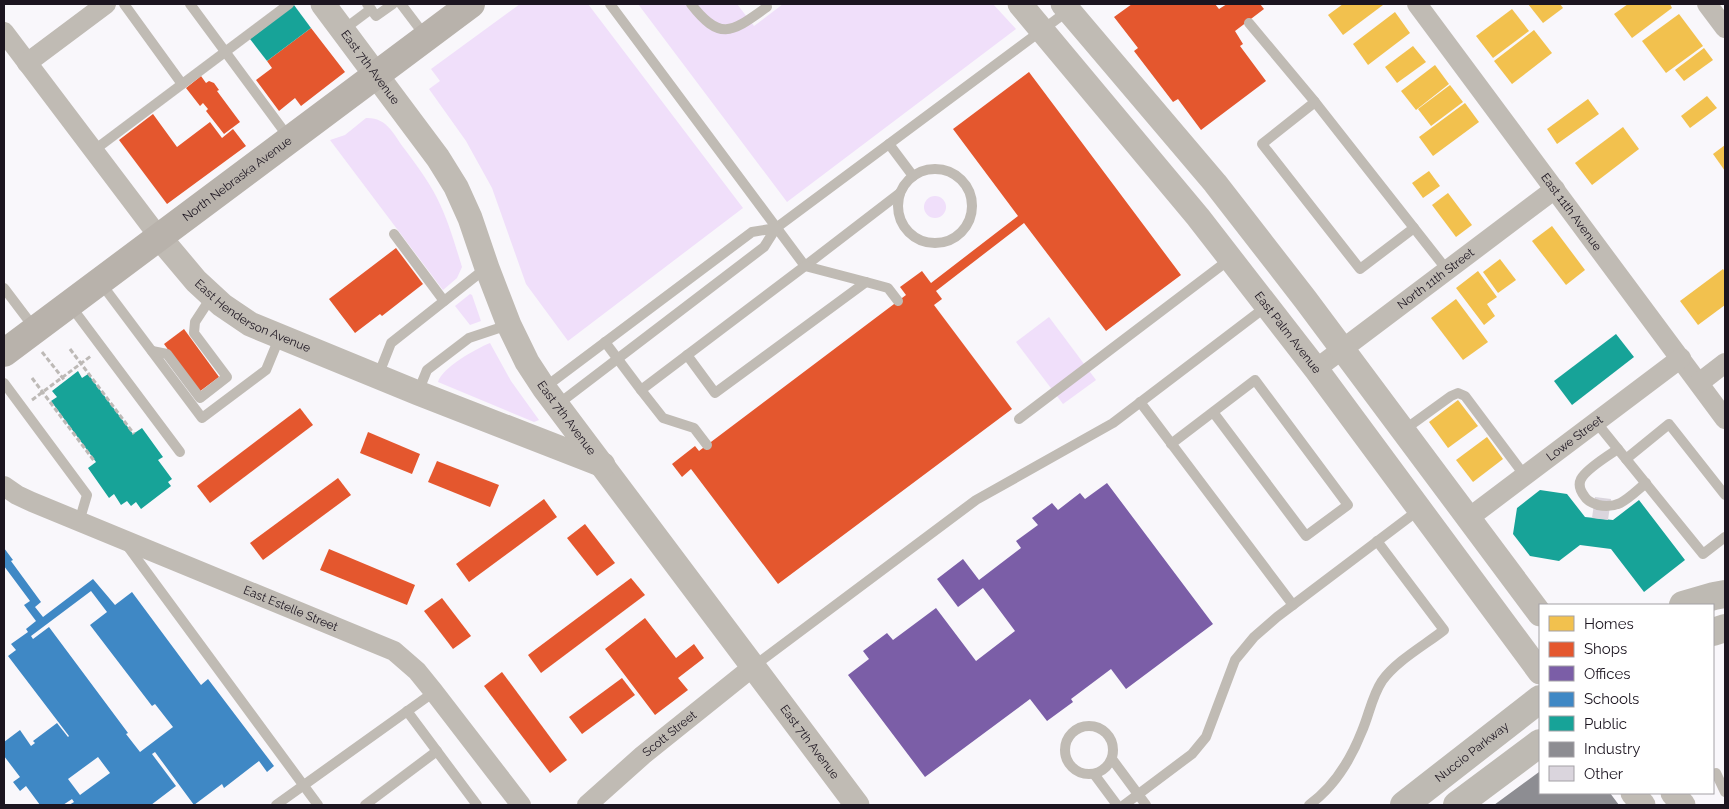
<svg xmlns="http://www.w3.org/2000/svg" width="1729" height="809" viewBox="0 0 1729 809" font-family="Raleway,sans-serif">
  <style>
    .green { fill: #f0dffa }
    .homes { fill: #f2c14e }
    .shops { fill: #e4572e }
    .offices { fill: #7b5ea7 }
    .schools { fill: #3f88c5; fill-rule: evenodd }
    .public { fill: #17a398 }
    .industry { fill: #8d8d92 }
    .building { fill: #dad5dd }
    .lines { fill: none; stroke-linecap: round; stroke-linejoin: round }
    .path { stroke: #bdb9b6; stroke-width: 3; stroke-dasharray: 5 2.5; stroke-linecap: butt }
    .service { stroke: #c0bbb4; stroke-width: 10 }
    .minor { stroke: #c0bbb4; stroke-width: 20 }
    .tertiary { stroke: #c0bbb4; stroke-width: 25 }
    .secondary { stroke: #bebab3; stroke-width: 28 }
    .primary { stroke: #b8b2ab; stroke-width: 28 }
    .labels { text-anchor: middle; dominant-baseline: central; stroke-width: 5; stroke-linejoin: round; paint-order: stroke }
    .street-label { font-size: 12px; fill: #1c1520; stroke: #fff }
  </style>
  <rect width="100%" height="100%" fill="#f9f7fb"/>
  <g class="green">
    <polygon points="520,4 588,4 743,208 568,341 526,284 492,188 466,141 429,89 440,81 431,69"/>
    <polygon points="638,4 737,4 754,26 783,4 993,4 1016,29 787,202"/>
    <path d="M366 118C386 117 393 133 403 147 415 163 428 180 437 198 448 220 455 244 462 267L457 278 443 290 330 140 345 135Z"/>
    <circle cx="935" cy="207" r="11"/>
    <polygon points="470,294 472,295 481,321 470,325 455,306"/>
    <polygon points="1049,317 1096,380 1063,404 1016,342"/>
    <path d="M490 343 511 381 539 420 534 422 438 382C442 368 475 349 490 343Z"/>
  </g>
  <g class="homes">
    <polygon points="1343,4 1382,4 1383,5 1343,35 1328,15"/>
    <polygon points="1528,4 1560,4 1563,8 1543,23"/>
    <polygon points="1628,4 1670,4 1672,8 1632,38 1614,14"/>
    <polygon points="1512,9 1529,31 1493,58 1476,36"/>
    <polygon points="1395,12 1410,33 1368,65 1353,44"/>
    <polygon points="1679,14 1703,46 1666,73 1642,41"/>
    <polygon points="1534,30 1552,53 1512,84 1494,61"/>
    <polygon points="1413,46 1426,62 1397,83 1385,67"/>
    <polygon points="1704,48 1713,60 1684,81 1675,70"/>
    <polygon points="1435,65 1449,84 1416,110 1401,91"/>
    <polygon points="1450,85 1463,102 1431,126 1418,109"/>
    <polygon points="1707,96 1717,108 1690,128 1681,116"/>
    <polygon points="1588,99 1599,114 1557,144 1547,129"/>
    <polygon points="1465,103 1479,122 1433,156 1419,137"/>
    <polygon points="1623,127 1639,149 1592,185 1575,163"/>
    <polygon points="1725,145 1725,171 1713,154"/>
    <polygon points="1429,171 1440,186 1423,198 1412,183"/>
    <polygon points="1448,193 1472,225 1456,237 1432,205"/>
    <polygon points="1552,226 1585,270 1566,285 1532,241"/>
    <polygon points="1500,259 1516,280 1498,293 1483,272"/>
    <polygon points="1723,269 1725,272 1725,305 1698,325 1680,301"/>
    <polygon points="1478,271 1497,297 1487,304 1495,316 1484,325 1456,288"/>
    <polygon points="1456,299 1488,342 1463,360 1431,318"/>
    <polygon points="1458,400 1478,426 1448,448 1429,422"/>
    <polygon points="1487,437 1503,459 1473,482 1456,460"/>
  </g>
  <g class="shops">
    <polygon points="1132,4 1215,4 1219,9 1227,4 1260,4 1264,9 1235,31 1243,44 1240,46 1266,81 1201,130 1178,99 1173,102 1134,51 1138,48 1114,17"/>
    <polygon points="311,28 345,72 301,106 295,98 279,111 256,80 272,68 267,61"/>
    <polygon points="1029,72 1181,275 1106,331 1024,223 936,291 942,299 934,305 1012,409 778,584 691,469 682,477 672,464 695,446 699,451 906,295 900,287 922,271 931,283 1018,216 953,129"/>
    <polygon points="201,76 206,83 209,81 214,83 219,90 217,91 240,122 224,134 206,111 208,109 203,103 200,106 186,88"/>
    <polygon points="153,114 177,147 210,122 222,138 233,129 246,146 167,204 119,140"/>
    <polygon points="396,248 423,284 382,316 380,314 355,333 329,299"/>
    <polygon points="184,329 219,377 199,392 164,344"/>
    <polygon points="300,408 313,425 210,503 197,486"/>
    <polygon points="368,432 420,454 412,474 360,453"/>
    <polygon points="437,461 499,485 490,507 428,482"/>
    <polygon points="338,478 351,495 263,560 250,543"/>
    <polygon points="544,499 557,517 469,582 456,564"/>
    <polygon points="585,524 615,563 597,576 567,538"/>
    <polygon points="329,549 415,585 407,605 320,570"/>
    <polygon points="631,578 645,595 541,673 528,655"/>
    <polygon points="442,598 471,636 453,649 424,611"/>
    <polygon points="645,618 676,658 694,644 704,658 678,678 688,690 655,715 605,649"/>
    <polygon points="502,672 567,760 550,773 484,686"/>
    <polygon points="622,678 635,695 582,734 569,717"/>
  </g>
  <polygon class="offices" points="1107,483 1213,624 1126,689 1111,669 1071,699 1073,702 1047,721 1030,699 925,777 848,675 869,659 863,651 887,633 893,640 936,608 976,661 1015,631 983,588 958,607 937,579 963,559 979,580 1021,548 1016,541 1038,525 1032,518 1052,503 1058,510 1080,493 1085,499"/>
  <path class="schools" d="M4 548 13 560 11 561 41 602 35 607 43 617 93 579 115 605 132 592 201 685 208 679 274 766 267 772 259 761 224 788 222 784 194 805 155 752 152 754 176 786 151 805H69L74 802 72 799 63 805H40L26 786 20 791 13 782 20 777 4 756V742L20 730 31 746 35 743 33 741 57 723 68 737 69 736 8 656 16 650 11 644 28 632 26 629 36 621 24 605 30 601 4 566ZM91 591 107 612 90 625 152 706 155 704 173 727 140 752 126 734 128 733 49 627 33 639 31 636ZM98 757 110 773 80 795 68 779Z"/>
  <g class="public">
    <polygon points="294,5 311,28 267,61 250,39"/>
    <polygon points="1616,334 1634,357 1572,405 1554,381"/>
    <polygon points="78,371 82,378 88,374 133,434 142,428 163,457 158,460 172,479 168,482 171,486 141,509 136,502 131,506 127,501 121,505 114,494 109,498 88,468 96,462 51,401 57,397 52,391"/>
    <polygon points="1540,490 1567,494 1585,517 1613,520 1639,500 1685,560 1644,592 1611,549 1580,545 1559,561 1530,556 1513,534 1517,508"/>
  </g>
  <polygon class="industry" points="1539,772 1540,793 1610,793 1619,805 1494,805"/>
  <polygon class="building" points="1595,497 1611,499 1608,520 1592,518"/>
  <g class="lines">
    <g class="path">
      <polyline points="70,349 134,434"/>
      <polyline points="42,352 65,381"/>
      <polyline points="32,378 95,462"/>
      <polyline points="32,400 91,356"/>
    </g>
    <g class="service">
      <polyline points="124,4 182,84"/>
      <polyline points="190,4 289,138"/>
      <polyline points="367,4 376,16 393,4"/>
      <polyline points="401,4 426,37"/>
      <path d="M691 4C721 43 733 31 767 7"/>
      <polyline points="1249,23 1315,102 1447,270"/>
      <polyline points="343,30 371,9"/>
      <polyline points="1315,102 1262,144 1360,269 1414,228"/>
      <polyline points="889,144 913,176"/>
      <polyline points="93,151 289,4"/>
      <circle cx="935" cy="206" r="37"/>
      <polyline points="776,228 1069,10"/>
      <polyline points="394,234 444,301"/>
      <polyline points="805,266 900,193"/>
      <polyline points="100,282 202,418 266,370 280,336"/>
      <polyline points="866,282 888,288 898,301"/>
      <polyline points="4,288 35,329"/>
      <polyline points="70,305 180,452"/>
      <polyline points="605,342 641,390 805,266 610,4"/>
      <polyline points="152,351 167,354 200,398 227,377 194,333 195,322 212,296"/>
      <polyline points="687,355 715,393 866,282 805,266"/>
      <polyline points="378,376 391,343 486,268"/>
      <polyline points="4,383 87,495 79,522"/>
      <polyline points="544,388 752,232 776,228 764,247 557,405"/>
      <polyline points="641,390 663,418 694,428 707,445"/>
      <polyline points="418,392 427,370 469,338 508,325"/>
      <polyline points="1140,402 1293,605"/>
      <polyline points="1019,419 1230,259"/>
      <polyline points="1596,422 1703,554 1725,537"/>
      <polyline points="1404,430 1451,396 1458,393 1465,396 1525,476"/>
      <polyline points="1171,444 1255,380 1348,505 1306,536 1213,412"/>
      <path d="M1618 449C1609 455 1586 469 1581 479 1578 485 1581 492 1585 497 1588 502 1593 503 1598 505 1620 510 1630 496 1646 483"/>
      <polyline points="1626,459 1669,424 1725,495"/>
      <polyline points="126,544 318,805"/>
      <polyline points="754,666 976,500 1113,423 1267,306"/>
      <polyline points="407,711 477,805"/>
      <circle cx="1089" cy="750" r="24"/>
      <polyline points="1112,759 1146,805"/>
      <polyline points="1716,773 1725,792"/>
      <polyline points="1094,774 1117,805"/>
      <polyline points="276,805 434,692"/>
      <polyline points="365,805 437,751"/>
      <polyline points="1124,805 1192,754 1206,737 1235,660 1254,637 1277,617 1420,509"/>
      <path d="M1309 805C1334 787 1351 759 1362 731 1369 715 1372 696 1382 681 1396 661 1425 645 1444 630L1377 541"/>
    </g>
    <g class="minor">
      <path id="s1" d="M1417 4 1725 419"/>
      <polyline points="1707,4 1725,28"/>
      <polyline points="4,32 159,237"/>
      <polyline points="27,63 106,4"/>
      <path id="s2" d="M1316 369 1555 189"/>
      <polyline points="1699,383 1725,363"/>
      <path id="s3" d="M4 486 17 495 32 502 394 651 417 671 434 692 521 805"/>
      <path id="s4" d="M1470 517 1681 358"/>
      <path id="s5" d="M587 805 643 755 754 666"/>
    </g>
    <g class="tertiary">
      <path id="s6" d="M323 4 438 158 456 187 470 218 487 268 509 325 527 362 544 388 857 805"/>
      <path id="s7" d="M1020 4 1198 217 1316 369 1540 672"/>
      <polyline points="1063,4 1215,183 1305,299 1540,614"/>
      <path id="s8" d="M159 237 196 281 222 305 250 324 418 393 603 465"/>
      <polyline points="1633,793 1643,805"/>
      <polyline points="1673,793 1683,805"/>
    </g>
    <g class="secondary">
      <polyline points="1683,605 1714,596 1725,594"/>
      <polyline points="1713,632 1725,628"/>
      <path id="s9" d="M1404 805 1540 699"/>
      <polyline points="1457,805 1540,743"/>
    </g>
    <path class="primary" id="s10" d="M4 353 471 4"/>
  </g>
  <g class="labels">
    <g class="street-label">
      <text stroke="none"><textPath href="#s6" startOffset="79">East 7th Avenue</textPath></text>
      <text stroke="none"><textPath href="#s10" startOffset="291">North Nebraska Avenue</textPath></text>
      <text stroke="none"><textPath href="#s1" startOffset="259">East 11th Avenue</textPath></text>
      <text stroke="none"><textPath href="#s2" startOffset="150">North 11th Street</textPath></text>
      <text stroke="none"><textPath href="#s8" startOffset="125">East Henderson Avenue</textPath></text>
      <text stroke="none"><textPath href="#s7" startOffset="424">East Palm Avenue</textPath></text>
      <text stroke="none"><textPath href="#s6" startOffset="484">East 7th Avenue</textPath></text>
      <text stroke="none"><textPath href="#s4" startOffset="131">Lowe Street</textPath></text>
      <text stroke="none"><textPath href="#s3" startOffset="312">East Estelle Street</textPath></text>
      <text stroke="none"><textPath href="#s5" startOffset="109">Scott Street</textPath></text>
      <text stroke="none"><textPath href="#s6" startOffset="889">East 7th Avenue</textPath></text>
      <text stroke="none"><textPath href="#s9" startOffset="86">Nuccio Parkway</textPath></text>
    </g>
  </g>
  <rect width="1729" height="809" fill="none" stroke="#1c1520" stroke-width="10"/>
  <rect x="1539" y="604" width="175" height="190" fill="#ffffff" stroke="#a4a1a6"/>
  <rect x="1549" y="616" width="25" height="15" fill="#f2c14e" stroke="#a4a1a6"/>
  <text x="1584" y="629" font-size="15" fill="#1c1520">Homes</text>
  <rect x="1549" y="642" width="25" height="15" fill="#e4572e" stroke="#a4a1a6"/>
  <text x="1584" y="654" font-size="15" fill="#1c1520">Shops</text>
  <rect x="1549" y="666" width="25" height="15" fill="#7b5ea7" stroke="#a4a1a6"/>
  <text x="1584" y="679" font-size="15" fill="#1c1520">Offices</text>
  <rect x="1549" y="692" width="25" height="15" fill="#3f88c5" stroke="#a4a1a6"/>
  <text x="1584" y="704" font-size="15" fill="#1c1520">Schools</text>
  <rect x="1549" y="716" width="25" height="15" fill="#17a398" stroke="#a4a1a6"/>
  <text x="1584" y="729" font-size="15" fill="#1c1520">Public</text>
  <rect x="1549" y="742" width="25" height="15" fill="#8d8d92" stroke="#a4a1a6"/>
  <text x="1584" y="754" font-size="15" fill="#1c1520">Industry</text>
  <rect x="1549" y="766" width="25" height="15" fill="#dad5dd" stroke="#a4a1a6"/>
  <text x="1584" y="779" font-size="15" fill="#1c1520">Other</text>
</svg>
